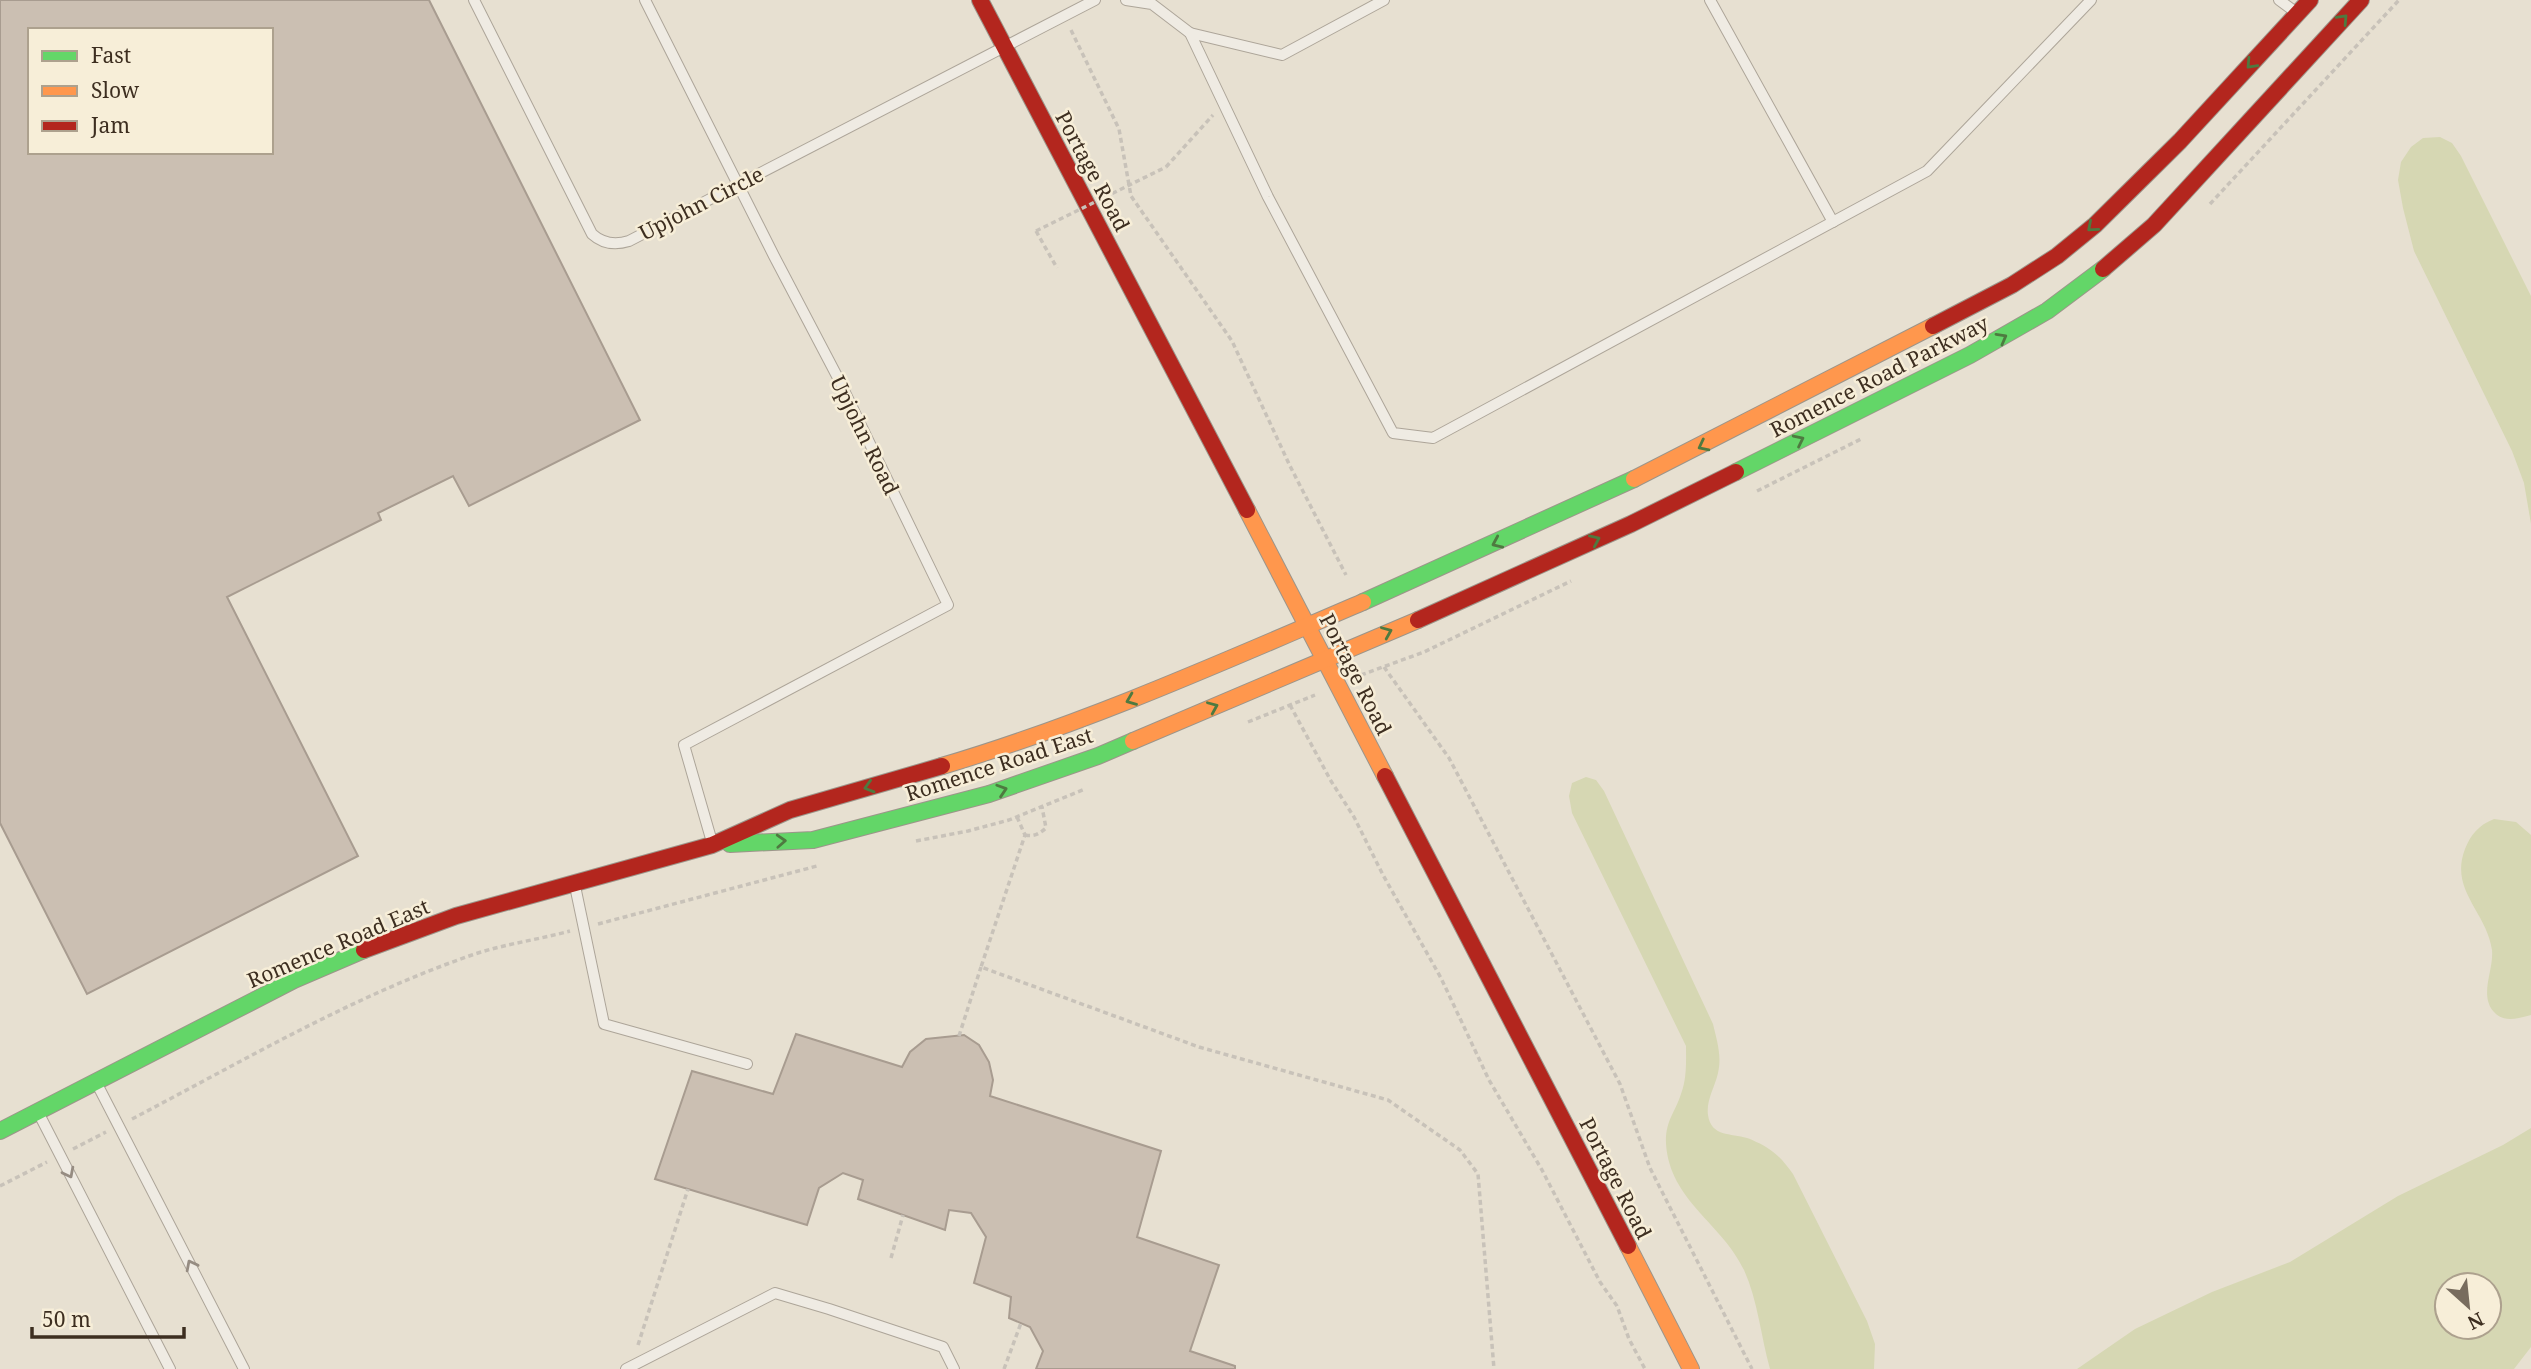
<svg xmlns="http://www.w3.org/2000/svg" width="2531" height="1369" viewBox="0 0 2531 1369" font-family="'Noto Serif',serif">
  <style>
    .green { fill: #d6d7b3; fill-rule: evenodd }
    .building { fill: #cbbfb2; stroke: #a89c90; stroke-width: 2; fill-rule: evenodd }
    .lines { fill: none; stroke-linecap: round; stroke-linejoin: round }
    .lane-casing { stroke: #ada599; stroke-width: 12 }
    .fast-casing { stroke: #9c958a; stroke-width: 18 }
    .slow-casing { stroke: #9c958a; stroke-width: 18 }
    .jam-casing { stroke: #9c958a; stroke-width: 18 }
    .path { stroke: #c8c2b9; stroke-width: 3.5; stroke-dasharray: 5 3.5; stroke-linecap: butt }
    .lane { stroke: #efebe3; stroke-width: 10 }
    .fast { stroke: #63d668; stroke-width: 16 }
    .slow { stroke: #ff974d; stroke-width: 16 }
    .jam { stroke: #b3261e; stroke-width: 16 }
    .path-bridge { stroke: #c8c2b9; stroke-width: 3.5; stroke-dasharray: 5 3.5; stroke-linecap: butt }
    .oneway { stroke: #4e7a40 }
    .oneway2 { stroke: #968c82 }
    .labels { text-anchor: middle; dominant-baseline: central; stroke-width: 5; stroke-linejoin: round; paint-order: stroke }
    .street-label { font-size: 21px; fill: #3d2e20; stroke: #f7eed8 }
  </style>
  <rect width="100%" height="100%" fill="#e7e0d1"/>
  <g class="green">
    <polygon points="2440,137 2452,143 2461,156 2531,296 2531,524 2524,483 2512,451 2414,251 2403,208 2398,180 2401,162 2411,147 2423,138"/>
    <path d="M1586 777 1596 780 1604 791 1713 1024C1717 1041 1722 1056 1718 1073 1715 1087 1706 1100 1708 1115 1711 1137 1731 1133 1747 1138 1753 1140 1761 1144 1766 1147 1779 1155 1785 1163 1793 1174L1867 1321 1875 1344 1874 1369H1770C1761 1337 1758 1301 1744 1270 1722 1223 1670 1201 1666 1144 1665 1121 1675 1113 1681 1094 1687 1078 1686 1062 1686 1046L1572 813 1569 796 1572 783Z"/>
    <path d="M2494 819 2516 822 2531 835V1015C2520 1018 2504 1023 2495 1013 2478 996 2494 971 2492 950 2487 912 2449 890 2465 849 2471 834 2479 825 2494 819Z"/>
    <path d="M2531 1128V1347L2514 1369H2077L2135 1329 2212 1292 2290 1262 2398 1196 2503 1145ZM2489 1285V1327H2447V1285Z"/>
  </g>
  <g class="building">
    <path d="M0 0H429L640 420 469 506 453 476 378 513 381 520 227 597 358 856 87 994 0 823ZM30 30H271V152H30Z"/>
    <polygon points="796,1034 902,1067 910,1052 926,1039 964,1035 979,1045 989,1062 993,1080 990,1096 1161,1151 1137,1237 1219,1265 1190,1351 1235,1366 1235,1369 1036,1369 1043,1351 1030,1327 1009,1318 1011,1297 974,1283 986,1237 971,1213 949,1210 945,1230 858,1199 863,1180 843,1173 819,1188 807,1225 655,1179 692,1071 773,1094"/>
  </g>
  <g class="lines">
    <defs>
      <g id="lane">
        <path d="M474 0 592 234C603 244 616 245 629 241L1095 0"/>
        <polyline points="645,0 774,256 838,378 948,605 684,745 712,842"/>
        <polyline points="1126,0 1152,4 1190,33 1268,197 1393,433 1433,438 1927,171 2091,0"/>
        <polyline points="1710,0 1833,222"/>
        <polyline points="2279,0 2297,13"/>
        <polyline points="1190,33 1282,55 1384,0"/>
        <polyline points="575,886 604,1024 747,1064"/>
        <polyline points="96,1082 244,1369"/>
        <polyline points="39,1114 170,1369"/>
        <polyline points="626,1369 775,1293 829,1309 943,1347 954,1369"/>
      </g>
      <g id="fast">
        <polyline points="1736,472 1970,355 2047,311 2103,269"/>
        <polyline points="1363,602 1634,479"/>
        <polyline points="730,844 813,840 989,794 1098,756 1133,741"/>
        <polyline points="0,1131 294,980 364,950"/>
      </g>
      <g id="slow">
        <polyline points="1634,479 1933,326"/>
        <polyline points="1247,510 1385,776"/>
        <polyline points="1133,741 1418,620"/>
        <path d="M942 766C1087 723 1225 661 1363 602"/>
        <polyline points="1628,1246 1691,1369"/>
      </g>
      <g id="jam">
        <polyline points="980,0 1247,510"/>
        <polyline points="2103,269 2154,225 2361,0"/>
        <polyline points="1933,326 2012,285 2057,256 2095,225 2180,141 2310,0"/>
        <polyline points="1418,620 1631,524 1736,472"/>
        <polyline points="1385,776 1628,1246"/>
        <polyline points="364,950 456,916 712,845 790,810 942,766"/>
      </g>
    </defs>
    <use href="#lane" class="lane-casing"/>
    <use href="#fast" class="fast-casing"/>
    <use href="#slow" class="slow-casing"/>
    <use href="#jam" class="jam-casing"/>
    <g class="path">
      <polyline points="1071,30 1119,129 1131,196 1232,341 1290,466 1346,575"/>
      <polyline points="1166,167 1213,115"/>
      <polyline points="2210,204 2399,0"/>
      <polyline points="1036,231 1057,268"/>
      <polyline points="1757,491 1863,438"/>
      <polyline points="1384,667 1449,758 1620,1084 1650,1168 1752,1369"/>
      <polyline points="1361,675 1424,652 1571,581"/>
      <polyline points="1290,705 1331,781 1354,817 1383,875 1441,978 1489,1080 1542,1170 1600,1282 1617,1306 1629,1339 1645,1369"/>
      <polyline points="1248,722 1315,695"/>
      <polyline points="1017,817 1025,835 981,967 1199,1047 1388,1100 1460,1150 1478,1174 1494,1369"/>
      <path d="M1025 835C1034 837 1039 834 1046 828L1042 807"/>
      <polyline points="916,841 968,831 1009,820 1085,789"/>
      <polyline points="598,924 817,866"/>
      <polyline points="959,1036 981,967"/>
      <path d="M132 1119C243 1061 353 996 472 955 504 944 537 940 570 931"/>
      <polyline points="73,1149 106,1132"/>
      <polyline points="0,1186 47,1162"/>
      <polyline points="891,1258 903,1215"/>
      <polyline points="638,1345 688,1189"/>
      <polyline points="1004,1369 1021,1323"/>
    </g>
    <use href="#lane" class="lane"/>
    <use href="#fast" class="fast"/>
    <use href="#slow" class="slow"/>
    <use href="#jam" class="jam"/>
    <polyline class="path-bridge" points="1036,231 1166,167"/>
  </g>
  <defs><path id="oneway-chevron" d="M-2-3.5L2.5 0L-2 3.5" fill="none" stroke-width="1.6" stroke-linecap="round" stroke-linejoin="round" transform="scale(1.75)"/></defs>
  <g class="oneway">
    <use href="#oneway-chevron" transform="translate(2343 19) rotate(-47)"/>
    <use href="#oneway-chevron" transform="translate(2251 64) rotate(133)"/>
    <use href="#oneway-chevron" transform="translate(2092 227) rotate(139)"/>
    <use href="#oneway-chevron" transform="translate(2002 338) rotate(-29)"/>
    <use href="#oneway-chevron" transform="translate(1799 440) rotate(-26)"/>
    <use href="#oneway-chevron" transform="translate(1703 446) rotate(153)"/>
    <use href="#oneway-chevron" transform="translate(1595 540) rotate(-24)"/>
    <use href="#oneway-chevron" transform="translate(1497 543) rotate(156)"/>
    <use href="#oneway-chevron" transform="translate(1387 632) rotate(-23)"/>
    <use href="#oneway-chevron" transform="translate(1131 700) rotate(158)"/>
    <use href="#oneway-chevron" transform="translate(1213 707) rotate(-23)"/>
    <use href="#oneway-chevron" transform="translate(869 787) rotate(164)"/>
    <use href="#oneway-chevron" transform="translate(1002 790) rotate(-18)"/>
    <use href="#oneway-chevron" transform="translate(781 841) rotate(-3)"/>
  </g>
  <g class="oneway2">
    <use href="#oneway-chevron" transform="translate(69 1173) rotate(63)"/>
    <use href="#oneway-chevron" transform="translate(191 1265) rotate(-117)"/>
  </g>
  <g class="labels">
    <g class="street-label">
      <text transform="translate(1093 171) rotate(62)">Portage Road</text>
      <text transform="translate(701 203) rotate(-27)">Upjohn Circle</text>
      <text transform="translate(1879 376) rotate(-27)">Romence Road Parkway</text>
      <text transform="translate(865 435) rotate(64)">Upjohn Road</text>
      <text transform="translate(1356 674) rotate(63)">Portage Road</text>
      <text transform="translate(999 764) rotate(-18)">Romence Road East</text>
      <text transform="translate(338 943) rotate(-23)">Romence Road East</text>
      <text transform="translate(1616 1178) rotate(63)">Portage Road</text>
    </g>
  </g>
  <rect x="28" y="28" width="245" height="126" fill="#f7eed8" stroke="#ada18e" stroke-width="2"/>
  <rect x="42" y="51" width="35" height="10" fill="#63d668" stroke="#ada18e" stroke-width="2"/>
  <text x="91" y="63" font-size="21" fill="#3d2e20">Fast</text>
  <rect x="42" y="86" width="35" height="10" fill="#ff974d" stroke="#ada18e" stroke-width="2"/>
  <text x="91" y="98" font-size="21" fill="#3d2e20">Slow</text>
  <rect x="42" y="121" width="35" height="10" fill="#b3261e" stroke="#ada18e" stroke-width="2"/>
  <text x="91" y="133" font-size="21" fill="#3d2e20">Jam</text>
  <g transform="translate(2468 1306) rotate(153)"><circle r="33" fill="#f7eed8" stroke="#ada18e" stroke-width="2"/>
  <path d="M0-5L12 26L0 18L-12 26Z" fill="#786c5e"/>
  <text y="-10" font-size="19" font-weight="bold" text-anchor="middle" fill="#3d2e20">N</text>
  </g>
  <path d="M32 1327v10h152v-10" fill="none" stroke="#3d2e20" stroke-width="3.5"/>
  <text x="42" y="1327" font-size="21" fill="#3d2e20" stroke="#f7eed8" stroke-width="5" paint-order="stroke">50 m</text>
</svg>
